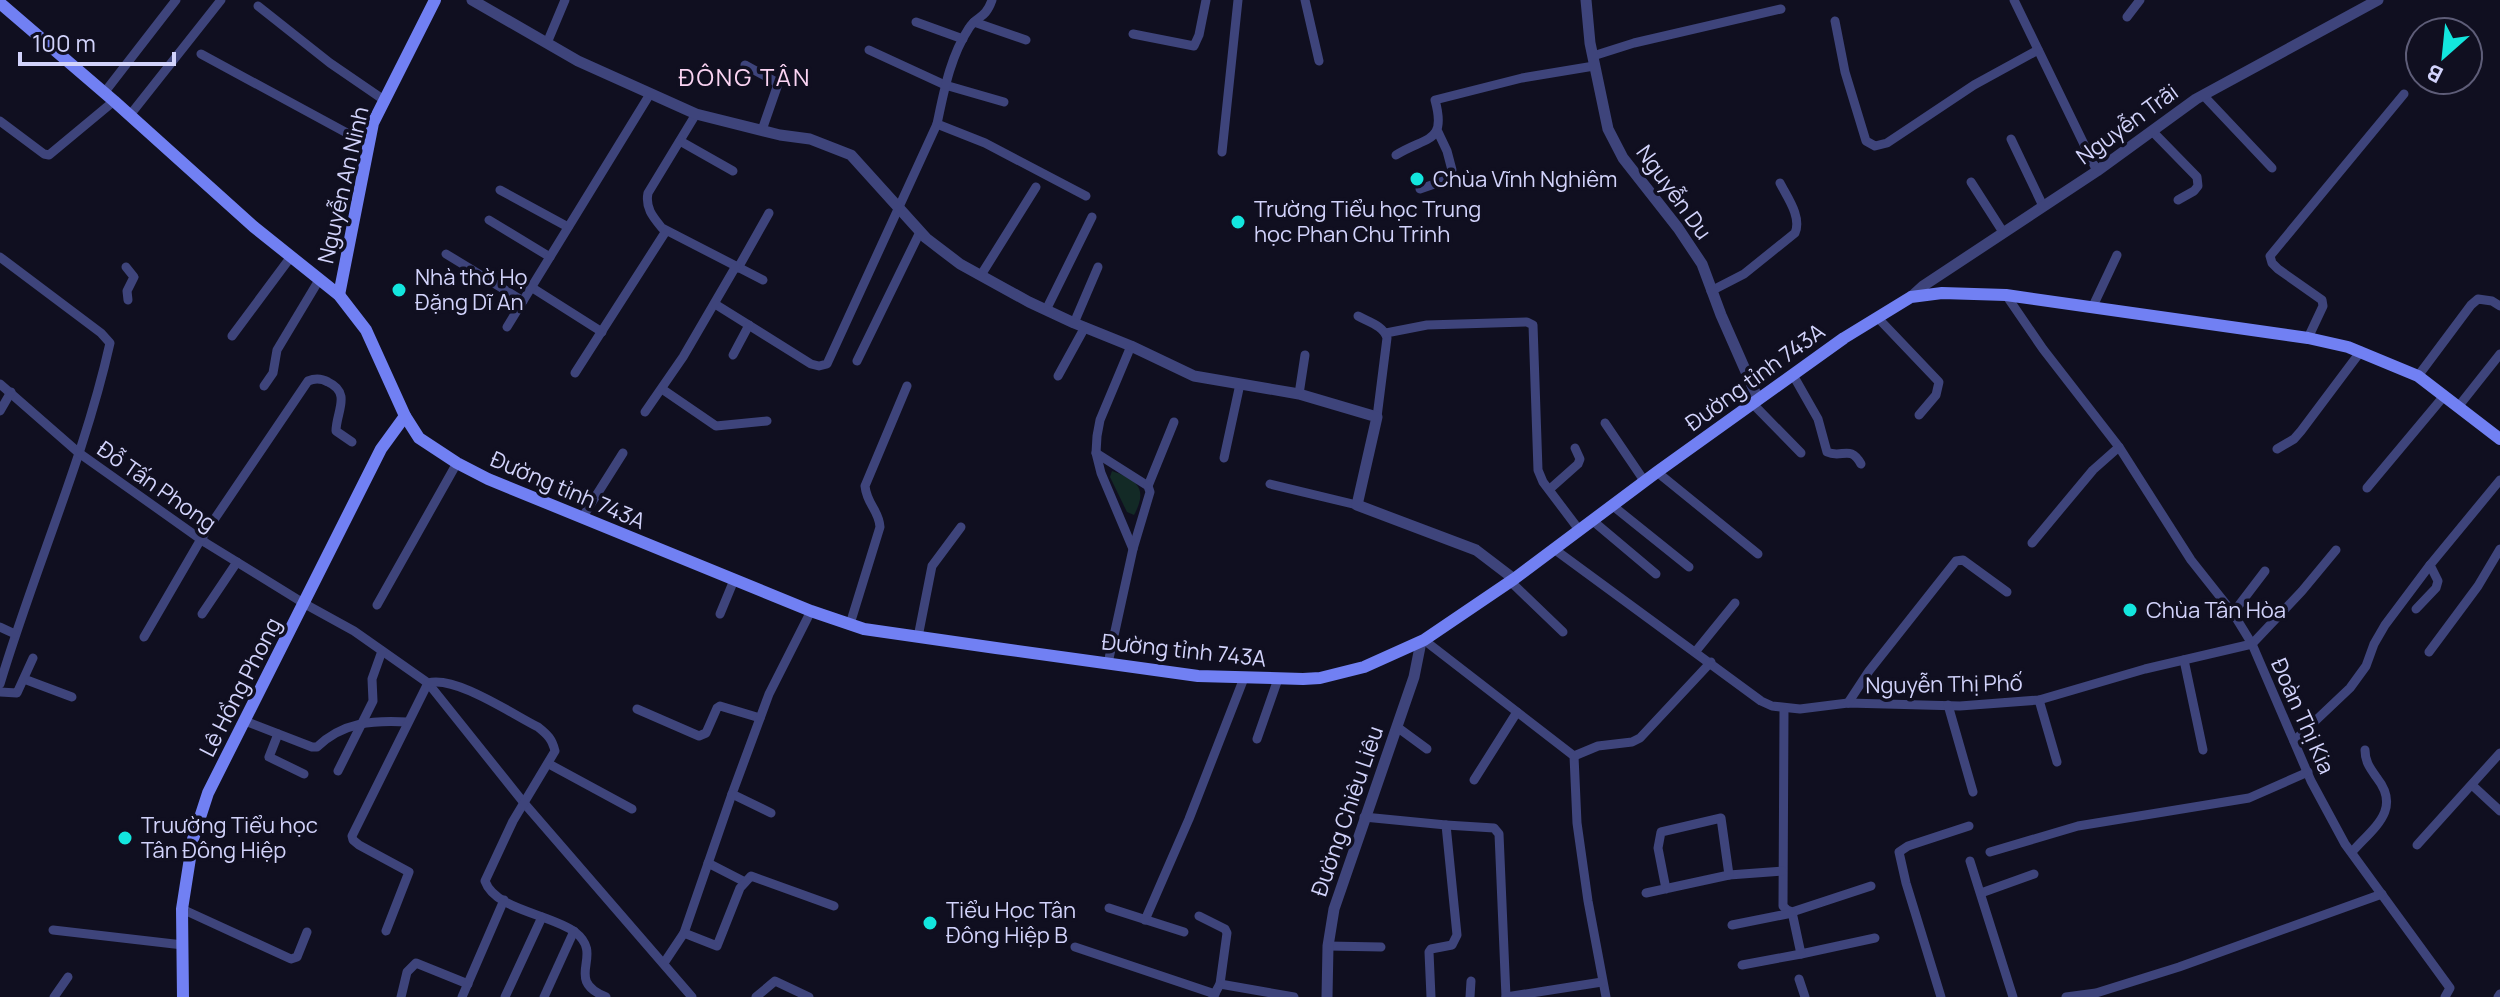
<svg xmlns="http://www.w3.org/2000/svg" width="2500" height="997" font-family="Manrope,sans-serif">
<style>
.green{fill:#132a26}
.lines{fill:none;stroke-linecap:round;stroke-linejoin:round}
.minor{stroke:#3e447b;stroke-width:9}
.tertiary{stroke:#3e447b;stroke-width:11}
.secondary{stroke:#7180f3;stroke-width:12}
.poi-dot{fill:#13e6de;stroke:#100f20;stroke-width:3}
.labels{text-anchor:middle;stroke-width:7;stroke-linejoin:round;paint-order:stroke}
.street-label{font-size:22px;fill:#d2d3fb;stroke:#100f20}
.poi-label{font-size:22px;fill:#d2d3fb;stroke:#100f20;text-anchor:start}
.neighbourhood-label{font-size:24px;letter-spacing:2px;fill:#fbd4f3;stroke:#100f20}
</style>
<rect width="100%" height="100%" fill="#100f20"/>
<!-- green -->
<path class="green" d="M1112,471c26,9 36,18 22,44l-7,-3 -17,-35z"/>
<g class="lines">
<!-- minor -->
<g class="minor">
<polyline points="1305,0 1319,61"/>
<polyline points="2014,0 2097,171"/>
<polyline points="258,6 330,63 384,100"/>
<polyline points="2127,17 2140,0"/>
<polyline points="1835,21 1845,72 1866,141 1875,146 1887,143 1974,85 2038,50"/>
<polyline points="916,22 963,39"/>
<polyline points="974,22 1026,40"/>
<polyline points="1133,34 1194,46 1199,35 1206,0"/>
<polyline points="547,43 565,0"/>
<polyline points="869,50 945,85 1004,102"/>
<polyline points="201,54 369,145"/>
<polyline points="1593,56 1634,43 1781,9"/>
<polyline points="745,65 776,82 777,87 762,130"/>
<polyline points="104,93 176,0"/>
<polyline points="2203,95 2272,168"/>
<path d="M696,114l-48,79c-3,15 5,24 14,35l101,52"/>
<polyline points="130,115 221,0"/>
<polyline points="0,121 44,154 49,155 114,101"/>
<polyline points="937,124 985,143 1086,196"/>
<polyline points="2153,132 2197,177 2198,186 2194,191 2178,200"/>
<polyline points="2011,139 2043,206"/>
<polyline points="680,141 733,171"/>
<polyline points="1222,152 1238,0"/>
<path d="M1396,155c30,-19 51,-11 39,-55l87,-22 72,-12"/>
<polyline points="1971,182 2003,232"/>
<polyline points="1420,189 1446,180 1452,170 1447,151 1438,132"/>
<polyline points="500,190 568,227"/>
<polyline points="489,220 550,257"/>
<polyline points="446,254 523,301"/>
<path d="M0,257l101,76 9,10c-26,116 -76,227 -110,341"/>
<polyline points="126,267 134,277 127,291 128,300"/>
<polyline points="738,268 769,213"/>
<polyline points="981,275 1036,187"/>
<polyline points="531,287 602,332"/>
<path d="M1711,291l33,-17 51,-41c7,-16 -8,-36 -15,-50"/>
<polyline points="2006,295 2043,349 2119,447 2191,560 2233,613 2252,644 2311,781 2345,844 2450,988 2445,997"/>
<path d="M715,304l96,60 8,2 8,-2 110,-240c7,-33 13,-67 32,-96 8,-13 16,-8 23,-28"/>
<polyline points="2093,306 2117,255"/>
<polyline points="1046,310 1092,217"/>
<path d="M1358,316c11,6 26,10 29,22l-10,79"/>
<polyline points="1877,317 1939,382 1936,395 1919,415"/>
<polyline points="1074,323 1098,267"/>
<polyline points="507,327 650,94"/>
<polyline points="1386,333 1427,325 1527,322 1533,325 1538,470 1543,482 1580,531"/>
<polyline points="232,336 290,258"/>
<polyline points="2308,338 2323,306 2322,300 2278,269 2272,263 2270,256 2404,94"/>
<polyline points="733,355 749,325"/>
<polyline points="857,361 920,232"/>
<polyline points="575,373 666,231"/>
<path d="M1793,375l25,44 9,33c15,7 23,-8 34,12"/>
<polyline points="1058,376 1085,327"/>
<polyline points="2418,376 2471,305 2478,299 2492,301 2500,306"/>
<polyline points="0,384 79,453 206,543 305,604 354,631 428,683 524,803 692,997"/>
<polyline points="264,386 273,373 277,350 319,280"/>
<polyline points="662,389 716,426 767,421"/>
<polyline points="1299,394 1305,355"/>
<polyline points="1752,403 1801,453"/>
<polyline points="2458,407 2500,354"/>
<polyline points="0,411 11,392"/>
<polyline points="645,412 683,357 736,266"/>
<polyline points="1605,423 1645,482"/>
<polyline points="2277,449 2294,439 2301,431 2361,351"/>
<polyline points="1096,453 1148,486 1150,492 1133,549"/>
<polyline points="1224,458 1240,384"/>
<polyline points="1657,472 1758,554"/>
<polyline points="1270,484 1357,505"/>
<polyline points="1148,486 1174,422"/>
<polyline points="1551,488 1578,464 1580,459 1575,448"/>
<polyline points="2367,488 2444,396"/>
<polyline points="1613,506 1689,567"/>
<polyline points="582,518 623,453"/>
<polyline points="1593,521 1656,574"/>
<polyline points="2032,543 2093,470 2119,447"/>
<polyline points="1554,549 1761,701 1772,706 1800,709 1848,703 1960,706 2039,700 2145,669 2252,644 2302,591 2336,550"/>
<polyline points="1510,581 1563,632"/>
<polyline points="377,605 457,463"/>
<polyline points="2416,609 2436,588 2438,581 2430,565 2500,480"/>
<polyline points="2233,613 2265,571"/>
<polyline points="202,614 237,562"/>
<polyline points="720,614 734,580"/>
<path d="M850,624l30,-97c-1,-17 -13,-22 -15,-41l42,-100"/>
<polyline points="0,627 15,634"/>
<path d="M144,637l57,-98 107,-158c7,-3 13,-3 20,1 24,11 8,30 8,49l16,11"/>
<polyline points="918,637 932,566 961,527"/>
<polyline points="1424,640 1574,756 1577,823 1588,901 1606,997"/>
<polyline points="1696,651 1735,603"/>
<polyline points="2429,652 2478,586 2500,549"/>
<polyline points="2184,660 2203,750"/>
<polyline points="1108,663 1133,549 1101,473 1096,453 1097,436 1100,420 1131,346"/>
<polyline points="24,679 72,697"/>
<polyline points="0,692 17,693 33,658"/>
<polyline points="2039,700 2057,762"/>
<polyline points="1848,703 1869,671 1956,561 1963,560 2007,592"/>
<polyline points="1948,705 1973,792"/>
<polyline points="637,709 699,736 706,733 717,708 720,706 760,718"/>
<polyline points="1784,709 1783,906 1787,910 1792,912 1871,886"/>
<path d="M245,721l67,26h5c26,-25 56,-27 91,-25"/>
<polyline points="1397,727 1427,749"/>
<polyline points="278,734 269,757 304,774"/>
<polyline points="1257,739 1278,679"/>
<polyline points="2294,741 2350,688 2366,666 2374,644 2385,625 2430,565"/>
<polyline points="1574,756 1598,746 1632,742 1640,738 1711,662"/>
<polyline points="549,764 632,809"/>
<polyline points="338,771 373,701 372,679 382,651"/>
<polyline points="1474,780 1517,712"/>
<polyline points="2472,785 2500,811"/>
<polyline points="771,813 732,794 769,694 811,611"/>
<polyline points="1364,817 1446,825 1457,935 1452,945 1431,949 1429,952 1431,997"/>
<polyline points="1446,825 1494,828 1499,834 1506,997"/>
<polyline points="2417,845 2500,753"/>
<polyline points="1990,852 2078,826 2249,798 2308,772"/>
<path d="M2352,852c21,-24 50,-42 25,-74 -7,-10 -12,-16 -12,-28"/>
<polyline points="1970,861 2013,997"/>
<polyline points="708,863 745,882"/>
<polyline points="1729,875 1782,871"/>
<path d="M1646,893c28,-6 56,-12 83,-18l-8,-57 -60,14 -3,16 8,41"/>
<polyline points="1981,893 2034,874"/>
<polyline points="1109,908 1184,932"/>
<polyline points="182,909 291,959 297,957 307,932"/>
<polyline points="1792,912 1801,954 1875,938"/>
<polyline points="1199,916 1225,929 1227,933 1220,984 1213,997"/>
<polyline points="1145,920 1189,819 1244,678"/>
<polyline points="1732,925 1792,913"/>
<polyline points="53,930 183,945"/>
<path d="M386,931l23,-59 -50,-27 -6,-5 -1,-4 76,-153c27,-8 84,31 110,44 10,8 14,12 17,24l-42,70 -28,60c10,29 66,33 90,51 31,24 -13,47 31,65"/>
<polyline points="684,933 732,794"/>
<polyline points="1328,946 1381,947"/>
<polyline points="1075,947 1215,994"/>
<polyline points="664,963 684,933 717,946 740,888 751,876 834,906"/>
<polyline points="1742,965 1801,954"/>
<polyline points="1799,979 1805,997"/>
<polyline points="1220,984 1294,997"/>
<polyline points="54,997 68,977"/>
<polyline points="401,997 407,972 416,963 468,984"/>
<polyline points="462,997 504,900"/>
<polyline points="505,997 542,917"/>
<polyline points="544,997 574,931"/>
<polyline points="756,997 775,981 809,997"/>
<polyline points="1470,997 1471,981"/>
<polyline points="1506,997 1602,982"/>
<polyline points="1941,997 1906,883 1899,852 1908,846 1969,826"/>
<polyline points="2066,997 2096,993 2179,967 2382,894"/>
<polyline points="2498,997 2500,994"/>
</g>
<!-- tertiary -->
<g class="tertiary">
<polyline points="472,0 578,61 696,114 780,135 810,139 851,155 926,238 960,264 1029,302 1074,323 1131,346 1194,376 1299,394 1377,417 1357,505 1476,550 1514,579"/>
<polyline points="1586,0 1590,43 1608,129 1623,158 1678,228 1702,264 1721,315 1758,399"/>
<polyline points="1911,297 1923,286 2097,171 2196,99 2378,0"/>
<polyline points="1327,997 1328,946 1334,909 1414,677 1421,642"/>
</g>
<!-- secondary -->
<g class="secondary">
<polyline points="0,3 114,101 254,227 339,295 366,330 405,416 419,438 457,463 488,479 811,611 864,629 996,648 1198,676 1303,679 1320,678 1364,667 1424,640 1514,579 1657,472 1844,338 1911,297 1942,293 2006,295 2245,329 2308,338 2348,347 2418,376 2500,439"/>
<polyline points="339,295 373,123 435,0"/>
<polyline points="183,997 182,909 193,839 208,793 381,449 405,416"/>
</g>
</g>
<!-- markers -->
<g class="poi-dot">
<circle cx="1417" cy="179" r="8"/>
<circle cx="1238" cy="222" r="8"/>
<circle cx="399" cy="290" r="8"/>
<circle cx="2130" cy="610" r="8"/>
<circle cx="125" cy="838" r="8"/>
<circle cx="930" cy="923" r="8"/>
</g>
<g class="labels">
<!-- street labels -->
<g class="street-label">
<text transform="translate(2127 124) rotate(-36)" y="8">Nguyễn Trãi</text>
<text transform="translate(343 185) rotate(-77)" y="8">Nguyễn An Ninh</text>
<text transform="translate(1674 192) rotate(54)" y="8">Nguyễn Du</text>
<text transform="translate(1755 377) rotate(-36)" y="8">Đường tỉnh 743A</text>
<text transform="translate(157 486) rotate(35)" y="8">Đỗ Tấn Phong</text>
<text transform="translate(568 490) rotate(23)" y="8">Đường tỉnh 743A</text>
<text transform="translate(1184 650) rotate(6)" y="8">Đường tỉnh 743A</text>
<text transform="translate(1944 684) rotate(-1)" y="8">Nguyễn Thị Phố</text>
<text transform="translate(240 687) rotate(-63)" y="8">Lê Hồng Phong</text>
<text transform="translate(2303 716) rotate(66)" y="8">Đoàn Thị Kia</text>
<text transform="translate(1347 811) rotate(-71)" y="8">Đường Chiêu Liêu</text>
</g>
<!-- poi labels -->
<g class="poi-label">
<text x="1433" y="187">Chùa Vĩnh Nghiêm</text>
<text x="1254" y="217">Trường Tiểu học Trung<tspan x="1254" dy="25">học Phan Chu Trinh</tspan></text>
<text x="415" y="285">Nhà thờ Họ<tspan x="415" dy="25">Đặng Dĩ An</tspan></text>
<text x="2146" y="618">Chùa Tân Hòa</text>
<text x="141" y="833">Truường Tiểu học<tspan x="141" dy="25">Tân Đông Hiệp</tspan></text>
<text x="946" y="918">Tiểu Học Tân<tspan x="946" dy="25">Đông Hiệp B</tspan></text>
</g>
<!-- neighbourhood labels -->
<g class="neighbourhood-label">
<text x="745" y="86">ĐÔNG TÂN</text>
</g>
</g>
<!-- north arrow -->
<g transform="translate(2444 56) rotate(207)"><circle r="38" fill="#100f20" stroke="#5e5d78" stroke-width="2"/>
<path d="M0-6L14 30L0 20L-14 30Z" fill="#13e6de"/>
<text y="-12" font-size="22" font-weight="bold" text-anchor="middle" fill="#d2d3fb">B</text>
</g>
<!-- scale -->
<path d="M20 52v12h154v-12" fill="none" stroke="#d2d3fb" stroke-width="4"/>
<text x="32" y="52" font-size="24" fill="#d2d3fb" stroke="#100f20" stroke-width="6" paint-order="stroke">100 m</text>
</svg>
